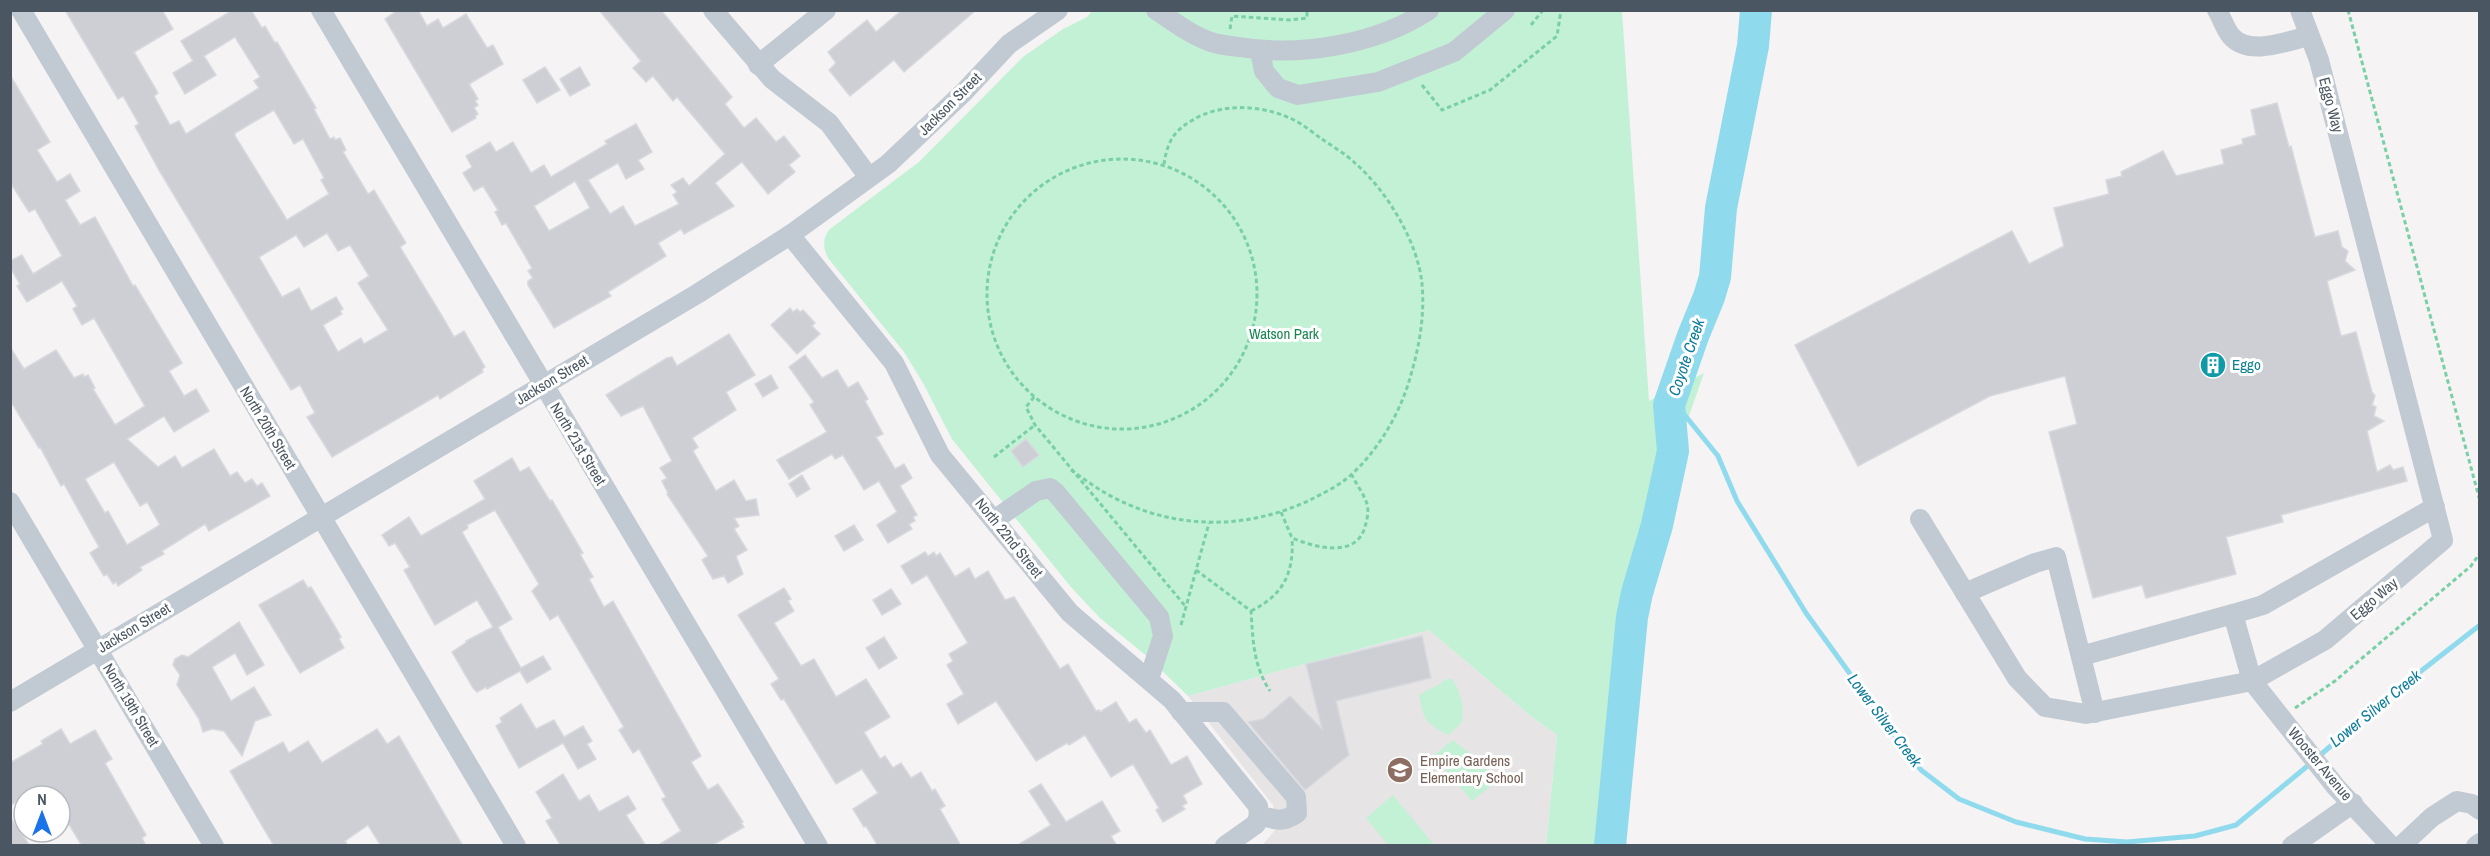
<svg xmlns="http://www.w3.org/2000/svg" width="2490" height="856" font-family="'Archivo Narrow',sans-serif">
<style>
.education{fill:#e6e4e5}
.green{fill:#c3f1d5}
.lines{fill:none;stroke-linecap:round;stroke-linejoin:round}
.stream{stroke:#90daee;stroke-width:5}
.river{stroke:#90daee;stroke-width:32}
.building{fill:#cdcfd5;stroke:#d7d9de;stroke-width:1.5;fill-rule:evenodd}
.path{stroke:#7ad0a6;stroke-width:3;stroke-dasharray:4.5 3;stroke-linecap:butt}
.minor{stroke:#c1cad2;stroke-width:20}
.labels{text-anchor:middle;stroke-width:6;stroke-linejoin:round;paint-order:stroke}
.street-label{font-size:15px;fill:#4a5661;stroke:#fff}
.park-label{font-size:15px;fill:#17864f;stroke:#fff}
.culture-label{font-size:15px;fill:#0d838f;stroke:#fff;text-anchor:start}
.education-label{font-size:15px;fill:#785e54;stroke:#fff;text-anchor:start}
.water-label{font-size:16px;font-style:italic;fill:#0c7c9b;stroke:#fff}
</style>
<rect width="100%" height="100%" fill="#f5f3f3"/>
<!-- education -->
<polygon class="education" points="1429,630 1533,718 1557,735 1546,845 1262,845 1277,828 1273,805 1188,696"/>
<!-- green -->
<g class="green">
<path d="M1092,11h530l27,390 55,-28 -31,88 -47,236 -10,148h-70l11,-110 -24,-17 -104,-88 -241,66 -39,-38 -49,-40 -30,-32 -118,-147 -29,-56 -19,-31 -76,-94c-5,-10 -6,-20 2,-29l89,-67 104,-105 40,-28 24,-12z"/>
<path d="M1446,679h6c9,13 11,26 11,42l-14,14c-23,-11 -25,-14 -30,-39 8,-8 18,-8 27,-17z"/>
<polygon points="1453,740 1476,758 1497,781 1472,801 1434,755"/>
<polygon points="1393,795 1434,845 1388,845 1366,818"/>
</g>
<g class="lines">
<!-- stream -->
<g class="stream">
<polyline points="1669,405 1679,408 1718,456 1737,501 1806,613 1895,736 1921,770 1959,799 2016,822 2085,839 2127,842 2195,836 2236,825 2311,763"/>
<polyline points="2318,757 2384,700 2480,625"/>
</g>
<!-- river -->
<polyline class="river" points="1610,846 1632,617 1637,593 1657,525 1673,451 1669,405 1693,336 1709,297 1715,277 1721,208 1753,46 1756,10"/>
</g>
<!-- building -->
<g class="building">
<path d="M65,10h97l11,19 -39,23 24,41 -4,3 16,29 9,-4 7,13 73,-46 -5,-7 6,-4 -25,-40 -31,19 12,19 -31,19 -12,-21 20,-12 -12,-20 52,-31h18l11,18 3,-2 10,17 2,-1 39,66 -2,1 16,30 4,-2 1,3 5,-2 6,12 -3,2 25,42 6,-4 32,53 -6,4 45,74 9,16 10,-6 21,36 -3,2 1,3 -43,27 -2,-4 -106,62 -25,-40 8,-4 -15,-28 -9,5 -131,-218 -23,-42 -2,-4 4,-2 -16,-28 -5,3zM274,110l20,34 9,-5 21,39 -3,2 8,14 -42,26 -52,-84v-3zM327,233l11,18 12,-6 19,31 -11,7 30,47 -24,14 -3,-6 -23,14 -15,-27 19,-11 -2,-3 3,-2 -7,-12 -25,14 -12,-23 -17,9 -23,-40 37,-22 8,12z"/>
<polygon points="398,10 418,10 427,26 438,19 443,28 466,14 487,48 493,45 503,64 469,84 478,99 475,101 478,105 474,108 478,114 475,116 476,118 452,132 385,19"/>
<path d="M599,10h62l71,87 -7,7 19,24 12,-10 20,24 8,-6 16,20 -11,9 6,7 -27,22 -26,-32 -27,21 19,23 -50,28 -3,-5 -23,14 8,13 -58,36 3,4 -57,32 -26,-43v-4l5,-3 -5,-7 4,-3 -26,-45 -4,2 -7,-13 3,-2 -15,-24 -9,5 -11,-18 9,-6 -6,-11 24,-14 6,10 17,-10 18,31 13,-8 7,12 56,-33 -2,-3 31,-17 16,28 -14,8 6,9 -18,10 -8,-16 -30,17 22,34 13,-8 12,20 44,-22 -6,-9 4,-3 -6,-7 12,-7 6,8 36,-32 -48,-57 -4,4 -20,-25 -7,6 -13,-14 8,-7zM575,181l15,27 -41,23 -15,-25z"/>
<polygon points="902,10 976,10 904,72 894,60 850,96 829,70 836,63 828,52 867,20 876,32"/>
<polygon points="545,67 560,90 537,103 523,80"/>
<polygon points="580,67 590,85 570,96 560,79"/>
<path d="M10,75l40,67 -13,8 20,32 13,-8 10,17 -15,9 15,25 15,-8 38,69 2,-1 47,78 -13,8 15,25 12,-7 13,22 -35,21 -10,-16 -37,23 31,28 17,-11 7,12 32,-19 16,27 7,-4 8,11 7,-4 5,7 5,-3 8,13 -61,35 -4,-7 -43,27 2,3 -24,13 2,3 -24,16 -2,-4 -3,2 -6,-10 -3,2 -14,-23 9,-6 -35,-63 -3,2 -21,-39 -1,1 -29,-48v-53l14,22 32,-19 18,28 9,-4 1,3 4,-2 7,13 -2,1 22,36 30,-19 -51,-88 -12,7 -9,-16 4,-3 -15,-25 -35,21 -10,-16 3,-2 -10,-17v-6l12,-6 11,19 29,-18 -27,-47 -6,3 -19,-30zM114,462l26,44 7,-4 13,23 -33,20 -19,-34 -3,2 -20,-34z"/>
<polygon points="2277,103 2289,147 2291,146 2315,237 2338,231 2342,247 2348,251 2345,261 2355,270 2327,281 2341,336 2356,332 2372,392 2375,396 2372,405 2376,407 2374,416 2384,421 2367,431 2377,472 2390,465 2393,470 2403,467 2407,481 2281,515 2283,522 2226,537 2236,574 2146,598 2142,585 2093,598 2049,432 2077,424 2065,376 1990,396 1858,466 1795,345 2012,231 2029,264 2064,246 2054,208 2109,194 2106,180 2122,176 2121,172 2163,151 2176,176 2224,164 2221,150 2243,144 2242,139 2256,135 2251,110"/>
<polygon points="790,308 793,312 797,309 800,312 803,310 815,323 812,326 820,334 797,354 771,325"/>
<polygon points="729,334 755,375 726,392 736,410 692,438 698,447 693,451 716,491 734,480 746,501 756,499 759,515 734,518 739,526 734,529 747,550 736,556 743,574 728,583 724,576 713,579 702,560 708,556 667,494 668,493 662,481 667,478 660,468 672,461 643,406 621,416 606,395 667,358 672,357 677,366"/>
<polygon points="805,355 822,378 837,370 848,388 858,382 868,399 865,401 883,434 876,437 895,469 904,464 912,478 900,486 917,515 913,517 915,521 909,524 912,529 888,543 877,525 897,512 879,481 864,490 843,455 835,459 832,454 789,479 777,460 827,432 810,405 814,402 789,367"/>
<polygon points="771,375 778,388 763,397 755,384"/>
<polygon points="1026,439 1039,455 1023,467 1011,451"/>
<polygon points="512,458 520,472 529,467 550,501 552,500 583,553 580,554 593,577 589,579 604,607 613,601 701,756 691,762 708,790 718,784 743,822 741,823 744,827 711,846 657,846 681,831 662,799 666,797 639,749 633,753 619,730 624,727 558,615 550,620 532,591 539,584 495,510 467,525 468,528 462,532 512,619 498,627 521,668 543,656 551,669 527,683 520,671 487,689 486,687 477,692 473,688 452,652 467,642 466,641 493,627 477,600 435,625 404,570 410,567 395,543 389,546 382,535 409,517 421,536 485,499 474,481"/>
<polygon points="802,475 810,489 797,497 789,484"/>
<polygon points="854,525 863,540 844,551 835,536"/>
<polygon points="925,552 928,556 934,552 936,556 940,553 955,577 969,568 975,579 988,571 1005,600 1014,597 1060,669 1068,664 1096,711 1099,710 1100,712 1116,702 1129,723 1136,719 1146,733 1150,730 1171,765 1187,756 1202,784 1183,795 1187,803 1182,806 1185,809 1163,822 1156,810 1159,808 1133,764 1111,777 1085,735 1069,745 1067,743 1036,761 996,701 958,724 947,704 964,694 947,665 953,661 949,654 968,643 927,575 912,584 901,566"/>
<polygon points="303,580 308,588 311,587 331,620 341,637 339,639 344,648 300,673 259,605"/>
<polygon points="784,588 791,599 788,601 794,611 774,623 801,666 814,659 836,697 866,679 890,717 864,732 880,759 885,756 893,768 901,763 911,778 921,772 932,791 935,789 945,806 940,809 961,846 878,846 866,826 864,827 853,809 878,793 862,769 836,784 784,699 781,700 771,684 779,679 738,615"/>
<polygon points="891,589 901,604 882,615 873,600"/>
<polygon points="239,622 264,665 247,675 235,653 212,667 231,701 254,687 271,715 255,721 242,756 224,731 212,729 203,732 199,719 177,685 180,675 173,665 175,659 182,655 188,657"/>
<polygon points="1422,636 1431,678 1336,701 1349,755 1305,790 1248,722 1263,719 1290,696 1322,729 1306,664"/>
<polygon points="884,637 897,658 879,669 866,648"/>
<polygon points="521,704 536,729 554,720 564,737 583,726 592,741 587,744 596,759 578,769 563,743 519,768 496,726 502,722 500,718"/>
<polygon points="61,729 70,744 95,730 112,759 105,763 146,835 142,838 146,846 82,846 60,809 60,796 24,796 10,806 10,763 43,744 41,741"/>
<polygon points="377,729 387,744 399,736 463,846 381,846 368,825 345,841 348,846 274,846 230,771 283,742 289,753 308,741 322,763"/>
<polygon points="563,774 579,801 589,795 599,812 628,796 636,809 626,815 646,846 561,846 546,821 552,818 536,792"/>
<polygon points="1041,784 1066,822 1102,801 1120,831 1111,836 1117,846 1016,846 1051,825 1029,791"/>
<polygon points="10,817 30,846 10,846"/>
</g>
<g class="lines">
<!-- path -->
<g class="path">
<polyline points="2348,10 2480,501"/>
<polyline points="1531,25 1543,10"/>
<polyline points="1230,29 1232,16 1289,20 1307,18 1307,10"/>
<polyline points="1422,85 1442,110 1490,90 1557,36 1561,10"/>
<circle cx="1122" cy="294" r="135"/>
<polyline points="1034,397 1026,407 1035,425 1186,607"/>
<polyline points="994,457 1035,425"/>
<path d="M1071,470c17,12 35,25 54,33 59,27 126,25 185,-3 14,-7 30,-15 42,-26 27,-25 48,-61 58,-96 9,-30 15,-62 12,-94 -4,-42 -35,-93 -67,-121 -9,-9 -22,-16 -33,-24 -9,-6 -19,-15 -30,-20 -28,-13 -63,-16 -92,-3 -23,12 -32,21 -36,48"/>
<path d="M1281,512l11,26c22,9 64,21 73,-11 2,-7 4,-16 2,-23 -3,-10 -11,-20 -15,-29"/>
<path d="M1196,570l55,41c2,29 2,54 19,80"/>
<path d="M1251,611c32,-16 43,-37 41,-73"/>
<polyline points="1181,625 1209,523"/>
<polyline points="2295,708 2335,681 2471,566 2480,553"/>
</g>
<!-- minor -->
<g class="minor">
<polyline points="21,10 516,846"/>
<polyline points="321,10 818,846"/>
<polyline points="713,10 772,79 829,123 868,176"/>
<path d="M1156,10c18,12 35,25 55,32 9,3 19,4 28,5 61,10 137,-2 190,-37"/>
<path d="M2217,10c5,8 8,19 14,26 18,21 56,5 78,0"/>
<polyline points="1260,51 1264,71 1278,88 1298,95 1378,82 1454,52 1505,10"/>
<polyline points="758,65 826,10"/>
<polyline points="790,235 894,363 940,455 1070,613 1172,700 1258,806 1259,815"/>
<polyline points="10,502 214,846"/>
<polyline points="1920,519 2017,678 2045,707 2086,714 2252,681 2325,640 2443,540 2319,60 2300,10"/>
<polyline points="994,520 1036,491 1050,488 1056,493 1159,617 1163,636 1149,679"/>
<polyline points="1965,593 2035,563 2056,557 2095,713"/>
<polyline points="2081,656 2233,614"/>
<polyline points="10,702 697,294 790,235 888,164 964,92 1009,44 1058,10"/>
<path d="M1181,712h42l73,85 1,16c-14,10 -22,7 -38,2"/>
<polyline points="1225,846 1256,824 1259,815"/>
<polyline points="2292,846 2353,803"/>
<polyline points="2391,846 2336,787 2252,681 2233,614 2263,605 2435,507"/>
<polyline points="2401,846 2432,817 2457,801 2472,804 2480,810"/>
<polyline points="2476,846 2480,843"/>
</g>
</g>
<!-- icons -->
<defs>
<symbol id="building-disc" viewBox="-11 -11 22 22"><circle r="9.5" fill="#0f9aa8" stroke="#fff"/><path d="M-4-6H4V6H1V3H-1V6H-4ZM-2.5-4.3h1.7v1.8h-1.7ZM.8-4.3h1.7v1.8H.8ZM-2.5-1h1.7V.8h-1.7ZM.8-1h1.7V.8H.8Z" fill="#fff"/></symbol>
<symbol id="school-disc" viewBox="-11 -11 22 22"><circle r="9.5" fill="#8d6e63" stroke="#fff"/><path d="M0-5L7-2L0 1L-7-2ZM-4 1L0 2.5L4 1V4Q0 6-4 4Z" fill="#fff"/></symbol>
</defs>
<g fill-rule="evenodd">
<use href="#building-disc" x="2198" y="350" width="30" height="30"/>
<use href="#school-disc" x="1385" y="755" width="30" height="30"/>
</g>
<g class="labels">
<!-- street labels -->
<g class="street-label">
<text transform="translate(950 104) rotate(-45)" y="5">Jackson Street</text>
<text transform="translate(2331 105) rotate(75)" y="5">Eggo Way</text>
<text transform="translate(552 380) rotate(-31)" y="5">Jackson Street</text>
<text transform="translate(268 428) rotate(59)" y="5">North 20th Street</text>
<text transform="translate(578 444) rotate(59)" y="5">North 21st Street</text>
<text transform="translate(1009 538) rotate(51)" y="5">North 22nd Street</text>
<text transform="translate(2374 599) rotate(-40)" y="5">Eggo Way</text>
<text transform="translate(134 628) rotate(-31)" y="5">Jackson Street</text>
<text transform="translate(131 705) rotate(59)" y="5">North 19th Street</text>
<text transform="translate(2320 764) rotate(50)" y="5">Wooster Avenue</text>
</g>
<!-- park labels -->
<g class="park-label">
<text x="1284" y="339">Watson Park</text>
</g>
<!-- culture labels -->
<g class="culture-label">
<text x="2232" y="370">Eggo</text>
</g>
<!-- education labels -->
<g class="education-label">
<text x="1420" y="766">Empire Gardens<tspan x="1420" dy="17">Elementary School</tspan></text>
</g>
<!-- water labels -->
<g class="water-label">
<text transform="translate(1686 357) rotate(-71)" y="6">Coyote Creek</text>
<text transform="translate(2375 708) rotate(-39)" y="6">Lower Silver Creek</text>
<text transform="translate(1885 720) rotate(53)" y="6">Lower Silver Creek</text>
</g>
</g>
<!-- border -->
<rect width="2490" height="856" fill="none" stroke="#4a5661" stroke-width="24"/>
<!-- north arrow -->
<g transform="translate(42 814)"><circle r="28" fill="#ffffff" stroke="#b7bbc0" stroke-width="1.5"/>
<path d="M0-4.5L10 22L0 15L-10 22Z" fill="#1a73e8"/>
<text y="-9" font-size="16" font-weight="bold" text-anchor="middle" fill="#4a5661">N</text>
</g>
</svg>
